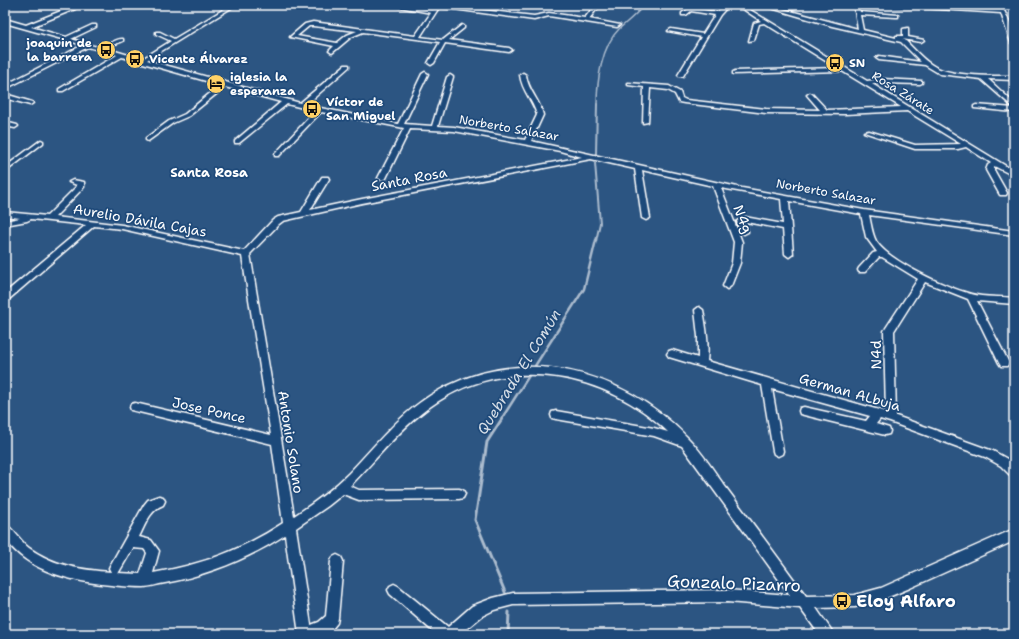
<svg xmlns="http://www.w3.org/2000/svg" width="1019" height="639" font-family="'Shantell Sans',sans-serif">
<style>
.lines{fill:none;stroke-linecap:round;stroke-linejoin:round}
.stream-far3{stroke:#acbcce;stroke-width:1.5}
.stream-far2{stroke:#acbcce;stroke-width:2}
.stream-far1{stroke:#acbcce;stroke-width:2.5}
.stream{stroke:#acbcce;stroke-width:3}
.street-casing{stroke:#fff;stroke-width:3}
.street{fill:#1f4a7a;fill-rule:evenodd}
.labels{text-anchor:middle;stroke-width:3.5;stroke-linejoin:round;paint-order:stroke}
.far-poi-label{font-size:12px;font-weight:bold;fill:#fff;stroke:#1f4a7a;text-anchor:start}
.far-street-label{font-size:12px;fill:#fff;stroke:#1f4a7a}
.far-quarter-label{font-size:13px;font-weight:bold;fill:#fff;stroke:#1f4a7a}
.street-label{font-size:14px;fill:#fff;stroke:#1f4a7a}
.water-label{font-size:15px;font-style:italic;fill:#d5dde6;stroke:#1f4a7a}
.near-street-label{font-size:17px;fill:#fff;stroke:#1f4a7a}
.near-poi-label{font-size:17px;font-weight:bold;fill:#fff;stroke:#1f4a7a;text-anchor:start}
</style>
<rect width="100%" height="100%" fill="#2c5582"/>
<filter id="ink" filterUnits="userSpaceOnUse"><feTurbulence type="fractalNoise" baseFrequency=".025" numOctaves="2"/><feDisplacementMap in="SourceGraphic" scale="8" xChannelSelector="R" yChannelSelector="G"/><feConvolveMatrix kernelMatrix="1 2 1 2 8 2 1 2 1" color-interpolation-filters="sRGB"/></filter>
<g filter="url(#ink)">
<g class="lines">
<!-- stream-far3 -->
<path class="stream-far3" d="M597,105c0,-24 4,-58 22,-76 9,-8 18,-15 25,-24"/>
<!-- stream-far2 -->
<g class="stream-far2">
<polyline points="596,154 597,104"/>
<polyline points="595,163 600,223 596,241"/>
</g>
<!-- stream-far1 -->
<g class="stream-far1">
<polyline points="533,369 584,289 596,240"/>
<polyline points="504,415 530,374"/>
</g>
<!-- stream -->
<g class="stream">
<polyline points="505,414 487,442 475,520 505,592"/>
<polyline points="508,634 509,612"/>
</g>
<defs>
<g id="street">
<path d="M231,5h5l-89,55 153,43 45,-38h4v2l-43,38 92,19 24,-50 3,-2 3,2 -24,50 28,2 15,-49 3,-2 3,2 -15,49 16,1 71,13 12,-25c-4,-15 -15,-24 -17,-40l3,-2 3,2c2,16 14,25 17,40l-12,26 211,47 122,22 150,21v4l-145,-20c2,9 3,18 7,26 13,21 72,47 95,53 14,4 29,2 43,4v6l-37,-3 32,62 -2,3h-6l-2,-3 -31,-64 -43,-17 -31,49 2,85 97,35 16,9 5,5v12l-4,-2 -9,-9 -16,-9 -95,-35 -10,-3 -4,5 13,4 1,3 -1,3 -4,1 -85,-21 -1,-3 1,-3 4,-1 62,14 4,-5 -98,-27 11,62 -1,3 -4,2 -4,-2 -1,-3 -11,-66 -93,-28 -2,-3 2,-3 3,-1 26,8v-22l-3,-26 4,-3 4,3c3,17 6,34 4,51l179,51 -2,-81 34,-52 -36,-22h-3l-14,15h-6l-1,-2 1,-2 14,-15 4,-1 -11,-15 -5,-23 -72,-13 4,53 -4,3 -4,-3 -2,-25 -37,-7 2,10 -4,2 -4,-2 -3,-11 8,-4 38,7 -2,-25 -60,-11 21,54 -2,21 -9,23 -4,3 -4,-3 9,-23 2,-21 -21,-56 -71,-16 8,48 -4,2 -4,-2 -7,-49 -44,-10 -229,44 -79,18 -4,3 -29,30 44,262c20,-13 38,-26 55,-43 26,-27 50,-58 82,-78 86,-53 190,-27 257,43 15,15 26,34 39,51 26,35 53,71 79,107l49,-1 26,-7 133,-59v12l-104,47 -29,12 -26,7 -39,1 18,26h-15l-19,-26 -73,-6 -214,3 -19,5 -12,6 -22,18h-24l-46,-40 -2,-4 2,-4 4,-2 4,2 50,41 24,-21 21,-8 20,-5 214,-3 63,5 -108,-149 -28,-10 -98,-17 -4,-1 -1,-3 1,-3 4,-1 98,17 14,4c-61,-59 -158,-78 -231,-30 -34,22 -59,56 -87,84l9,4 100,-1 4,1 2,4 -2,4 -4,1 -100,1 -16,-6 -15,12 -32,22 15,97 8,-3 7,-6 5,-55 2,-4 4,-2 4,2 2,4 -5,57 -1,5 -5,6 -9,5h-24l-14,-99c-37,24 -77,40 -120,48 -7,1 -15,4 -21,4 -11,0 -23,-1 -33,-2 -39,-4 -81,-12 -106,-46v-15c8,4 16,18 24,24 25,18 53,22 82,24l-2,-4 2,-4 33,-59 4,-5 11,-4 4,1 2,4 -2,4c-13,5 -18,20 -24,32l12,3 8,11 -6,22c51,-9 87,-22 130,-50l-11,-79 -137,-33 -4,-1 -1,-3 1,-3 4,-1 136,32 -29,-179 -120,-27 -28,-3 -86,74 -3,1v-8l81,-68 -55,-6 -4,2 -22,4v-4l15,-3 -15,-2v-4l42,4 30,-30v-1l-8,-3 4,-2 11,2v5l-29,30 67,8 122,26 29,-31 5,-3 23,-5 21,-35h6l1,2 -19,31 52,-11 220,-42 -22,-6 -106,-20 -44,-2 -24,49 -4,2 -4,-2 26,-50 -83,-16 -42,44h-4v-2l40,-43 -28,-7 -48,39h-4v-2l46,-39 -56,-15 -36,29 -16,7 -25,18 -2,-1v-2l23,-17 16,-7 35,-29 -98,-28 -59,34h-4v-2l58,-34 -29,-8 -83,42v-4l78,-40 -78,-22v-4l21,6 45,-18h4v2l-44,18 35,10 26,-12h4v2l-25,12c9,2 19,7 28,8 9,0 16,-9 24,-8v2l-18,7 37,11 29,-18 -15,-7v-2h4l14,7zM133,548l11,1 3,4 -7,21 -23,-1 2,-1z"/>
<path d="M389,5h11l33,5 1,-2h4v1l-18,28 23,3 19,-15 2,1v2l-15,12 60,8 3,2 -3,2 -64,-9 -11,20 -3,2 -3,-2 12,-21 -77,-10 -12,5 -19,16 -3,-2 5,-5 -44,-9 15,-13 8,-2 102,14 16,-23zM309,26h4l44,5 -10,4 -10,8 -40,-7z"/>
<polygon points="437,5 534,16 549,13 585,18 595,5 599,5 599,6 589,19 620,25 617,27 549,16 534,20 439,7 437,7"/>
<polygon points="724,5 729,5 720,15 683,76 679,76 678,75 701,37 668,31 671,29 703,34 715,15 691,11 686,15 682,15 682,13 690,8 717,12"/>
<polygon points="737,5 742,5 867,81 881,79 922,81 922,83 920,84 881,83 872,84 1014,171 1014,176 994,166 994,170 1007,193 1006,195 1000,195 986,170 988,165 991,163 966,147 958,149 915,149 864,132 869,131 915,145 961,144 907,111 845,114 766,113 684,103 679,102 675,94 668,90 650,88 648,122 643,123 644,87 628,85 628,83 669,86 680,92 682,98 686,100 766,109 820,110 807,95 810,93 812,94 827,110 901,107 842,71 733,74 733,72 735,71 837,68 764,23 759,24 754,40 749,41 754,23 761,21"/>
<path d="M761,5h7l90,24 -4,-24h4l2,7 38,3v2h-2l-36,-2 3,15 33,8v-2h7v-7l5,-1v9l16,3 -3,2 -19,-3 3,1c8,8 17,19 27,25 17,12 61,11 82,11v4l-26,-1 26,24v5l-33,-29 -41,-5 -15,-9 -46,-5 -3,-2 3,-2 42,6 -20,-20 -69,-16z"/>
<path d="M890,5h25l84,5 -2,-5h4c7,13 13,25 13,40l-3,-2 -10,-30 -109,-7z"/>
<polygon points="5,94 32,102 33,103 30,105 5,98"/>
<polygon points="976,105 1014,108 1014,112 974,108 974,106"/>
<polygon points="5,122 17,125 18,126 15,128 5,126"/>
<polygon points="41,140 43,141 43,143 5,172 5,167"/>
</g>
</defs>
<!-- street casing -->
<use href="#street" class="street-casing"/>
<!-- street -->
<use href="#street" class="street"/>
</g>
</g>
<!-- icons -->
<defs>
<symbol id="bus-disc" viewBox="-11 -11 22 22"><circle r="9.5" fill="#ffd166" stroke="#1f4a7a"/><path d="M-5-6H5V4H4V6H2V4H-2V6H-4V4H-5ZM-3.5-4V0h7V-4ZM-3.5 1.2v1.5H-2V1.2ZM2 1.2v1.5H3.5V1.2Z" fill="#111"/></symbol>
<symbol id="hotel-disc" viewBox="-11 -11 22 22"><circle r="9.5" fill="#ffd166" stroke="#1f4a7a"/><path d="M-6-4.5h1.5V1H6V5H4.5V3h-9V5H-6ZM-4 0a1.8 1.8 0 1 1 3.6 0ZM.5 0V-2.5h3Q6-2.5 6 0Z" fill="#111"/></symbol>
</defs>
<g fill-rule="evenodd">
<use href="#bus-disc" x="95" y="39" width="22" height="22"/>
<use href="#bus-disc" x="124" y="48" width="22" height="22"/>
<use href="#bus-disc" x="824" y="52" width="22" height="22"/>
<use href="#hotel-disc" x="205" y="73" width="22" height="22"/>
<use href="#bus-disc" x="301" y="98" width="22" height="22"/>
<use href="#bus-disc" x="831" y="590" width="22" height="22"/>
</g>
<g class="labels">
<!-- far-poi labels -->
<g class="far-poi-label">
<text x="92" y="47" text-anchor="end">joaquin de<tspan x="92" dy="14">la barrera</tspan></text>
<text x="149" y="63">Vicente Álvarez</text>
<text x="849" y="67">SN</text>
<text x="230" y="81">iglesia la<tspan x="230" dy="14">esperanza</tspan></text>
<text x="326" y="106">Víctor de<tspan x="326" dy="14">San Miguel</tspan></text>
</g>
<!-- far-street labels -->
<g class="far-street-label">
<text transform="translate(903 93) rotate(32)" y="4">Rosa Zárate</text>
<text transform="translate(509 128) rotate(10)" y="4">Norberto Salazar</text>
<text transform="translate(826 192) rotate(10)" y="4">Norberto Salazar</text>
</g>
<!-- far-quarter labels -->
<g class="far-quarter-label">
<text x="209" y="177">Santa Rosa</text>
</g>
<!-- street labels -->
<g class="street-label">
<text transform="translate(409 179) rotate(-11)" y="5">Santa Rosa</text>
<text transform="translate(743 219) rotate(69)" y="5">N4g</text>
<text transform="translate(140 220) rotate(10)" y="5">Aurelio Dávila Cajas</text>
<text transform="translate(876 355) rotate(-91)" y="5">N4d</text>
<text transform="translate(850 392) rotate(16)" y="5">German ALbuja</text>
<text transform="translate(209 410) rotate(13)" y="5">Jose Ponce</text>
<text transform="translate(291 442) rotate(81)" y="5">Antonio Solano</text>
</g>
<!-- water labels -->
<g class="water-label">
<text transform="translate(519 372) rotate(-58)" y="5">Quebrada El Común</text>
</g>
<!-- near-street labels -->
<g class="near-street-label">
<text transform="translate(734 583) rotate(2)" y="6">Gonzalo Pizarro</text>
</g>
<!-- near-poi labels -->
<g class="near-poi-label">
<text x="856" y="607">Eloy Alfaro</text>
</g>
</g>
<!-- margin -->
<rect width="1019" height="639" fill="none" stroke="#1f4a7a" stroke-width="20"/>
<rect x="10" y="10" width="999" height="619" fill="none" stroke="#fff" stroke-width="1.5" filter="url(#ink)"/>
</svg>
